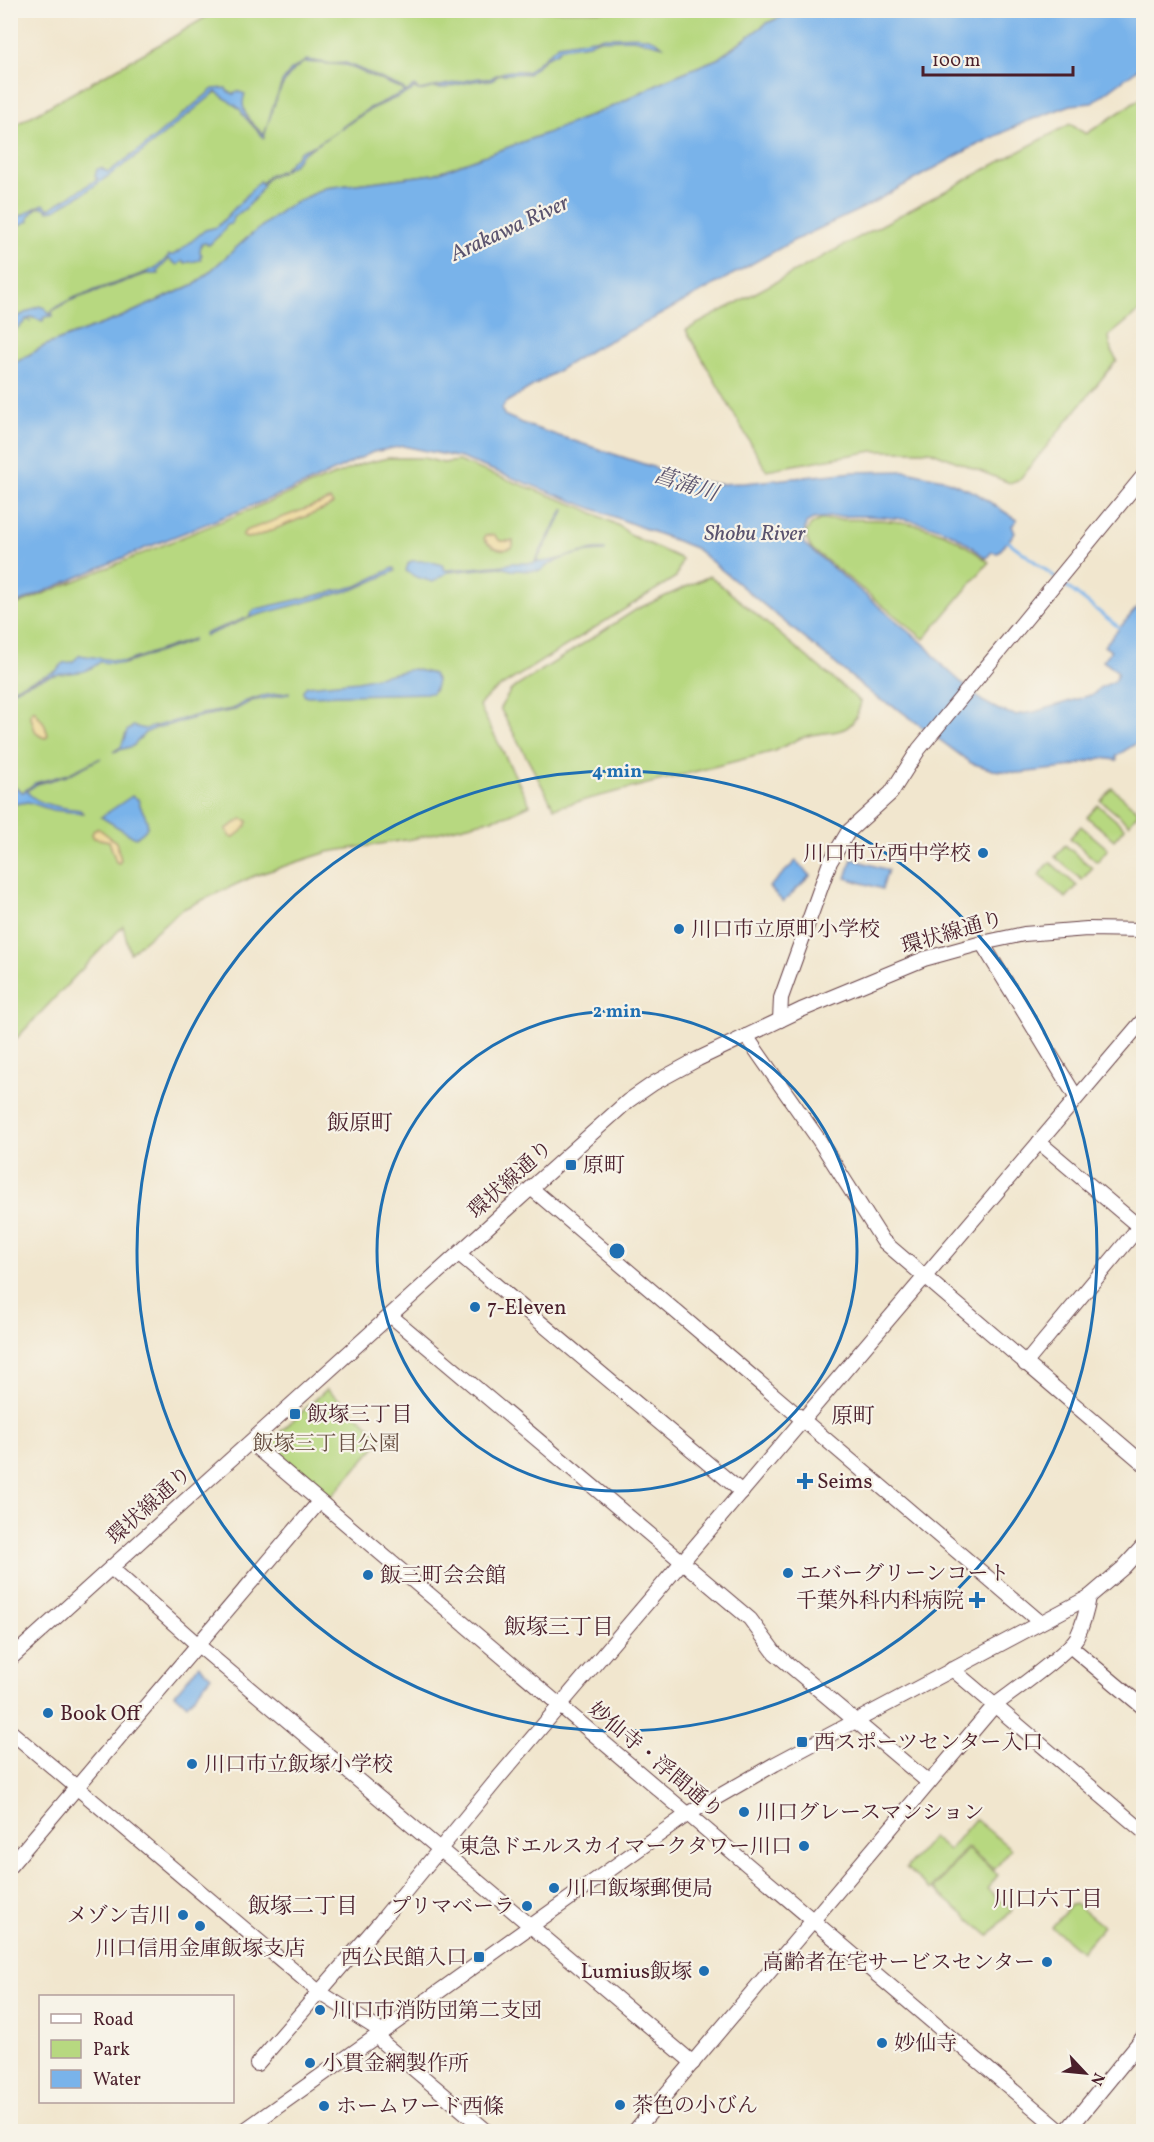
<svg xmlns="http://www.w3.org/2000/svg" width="1154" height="2142" font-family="Vollkorn,'Noto Serif JP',serif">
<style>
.green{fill:#b7d880;stroke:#807c56;stroke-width:1.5}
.sand{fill:#eeda9e;stroke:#9c7c64;stroke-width:1.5}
.water{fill:#79b3ea;stroke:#62698a;stroke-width:1.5}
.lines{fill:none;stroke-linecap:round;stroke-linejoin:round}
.stream{stroke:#79b3ea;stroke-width:3}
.secondary-casing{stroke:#633d43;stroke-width:16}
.primary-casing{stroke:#633d43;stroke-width:17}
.secondary{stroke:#fff;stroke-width:14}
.primary{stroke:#fff;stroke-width:15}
.ring{fill:none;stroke:#1f6fb2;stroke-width:3}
.poi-dot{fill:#1f6fb2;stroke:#f7f3e8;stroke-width:2}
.labels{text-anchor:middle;stroke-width:4.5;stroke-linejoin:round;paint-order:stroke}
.poi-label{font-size:21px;fill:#4a1f2b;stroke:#f7f3e8;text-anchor:start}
.street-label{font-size:21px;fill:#4a1f2b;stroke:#f7f3e8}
.park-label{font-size:21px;fill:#654d40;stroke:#f7f3e8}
.water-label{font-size:22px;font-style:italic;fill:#5a536e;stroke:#f7f3e8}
.neighbourhood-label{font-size:22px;fill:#4a1f2b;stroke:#f7f3e8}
.centre{fill:#1f6fb2;stroke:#f7f3e8;stroke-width:3}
.ring-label{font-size:18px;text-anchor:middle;font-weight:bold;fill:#1f6fb2;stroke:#f7f3e8;stroke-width:4.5;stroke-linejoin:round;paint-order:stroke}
</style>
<rect width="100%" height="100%" fill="#f7f3e8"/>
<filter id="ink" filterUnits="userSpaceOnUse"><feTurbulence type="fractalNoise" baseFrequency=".0167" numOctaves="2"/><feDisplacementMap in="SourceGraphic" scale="12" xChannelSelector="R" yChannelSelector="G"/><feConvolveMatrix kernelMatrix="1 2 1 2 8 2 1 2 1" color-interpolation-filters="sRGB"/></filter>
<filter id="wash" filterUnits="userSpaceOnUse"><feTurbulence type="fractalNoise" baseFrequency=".008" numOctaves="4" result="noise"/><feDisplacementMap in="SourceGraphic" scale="24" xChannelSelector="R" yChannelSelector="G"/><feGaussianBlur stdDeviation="1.35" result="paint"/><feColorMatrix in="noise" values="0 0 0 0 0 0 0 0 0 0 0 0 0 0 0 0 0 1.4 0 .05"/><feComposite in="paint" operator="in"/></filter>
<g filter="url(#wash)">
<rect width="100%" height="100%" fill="#f1e6ce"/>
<!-- green -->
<g class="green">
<polygon points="216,11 795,11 767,23 717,59 665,80 616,105 547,133 434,174 325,188 285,208 247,238 197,283 119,318 46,345 11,365 10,128 171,38"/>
<polygon points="1143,97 1143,308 1109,336 1111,351 1117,360 1020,479 1010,483 930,451 873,451 766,470 686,330 1070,124 1086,134"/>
<polygon points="388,458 424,458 443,463 458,461 583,508 619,526 632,536 682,559 676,577 492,692 479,705 530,805 508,815 412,839 328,852 254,876 181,910 130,953 123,926 11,1044 11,607 362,464"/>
<path d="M820,520c42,-1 86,-3 125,14 16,7 30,18 44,28l-65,77 -113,-91c-9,-14 -5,-22 9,-28z"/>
<path d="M710,576l151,126c-8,34 -23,28 -50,33 -12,2 -25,11 -36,16l-221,57 -54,-100 11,-18 126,-81z"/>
<polygon points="1112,788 1139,812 1129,824 1101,801"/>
<polygon points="1098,805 1125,828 1114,840 1087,817"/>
<polygon points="1081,826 1108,849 1097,862 1070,838"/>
<polygon points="1065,845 1092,868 1082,880 1055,857"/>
<polygon points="1050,862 1077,886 1066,898 1039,875"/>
<polygon points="327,1389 383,1438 330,1498 267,1444"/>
<polygon points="975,1819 1011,1849 994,1870 967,1847 931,1890 906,1868 932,1837 948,1851"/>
<polygon points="967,1849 998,1875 987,1889 1012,1910 989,1936 934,1889"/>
<polygon points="1076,1904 1103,1926 1081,1952 1052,1927 1071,1905"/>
</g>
<!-- sand -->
<g class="sand">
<polygon points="330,500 333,504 327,508 255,537 246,538 242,536 245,531"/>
<path d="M494,535l6,6h13v5c-9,8 -22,1 -29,-7l1,-3z"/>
<path d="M34,710l10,13 4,12 -2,3c-13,-2 -12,-13 -16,-24z"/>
<polygon points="242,819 248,821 246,827 233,838 230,837 226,829"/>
<polygon points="98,828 116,842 121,860 119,863 116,862 109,841 94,838 92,834 94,830"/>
</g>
<!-- water -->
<g class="water">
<path d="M795,11h348v54l-51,38 -21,2 -46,17 -56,27 -106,59 -70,33 -146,81 -54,27 -88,54 -3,6 2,6 25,11 163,54 24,4 29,-1 109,-11 52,-1 37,8 33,14 41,27 -5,6 3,7 -17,20 -6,-1 -6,6c-12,-9 -24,-20 -38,-26 -38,-17 -94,-19 -135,-13l-7,4 -3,20 121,101 18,21 40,36 17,9 16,5 19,-3 60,-18 5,-6 16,-7 3,-9 -15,-11 8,-10 -7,-5 36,-42 3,2v133l-27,17 1,4 -16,-2 -36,10 -46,5 -26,-3 -22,-7 -73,-54 -21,-11 -182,-150 -234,-90 -58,-12 -30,6 -64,31 -166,66 -132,57v-241l35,-20 73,-27 78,-35 50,-45 38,-30 40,-20 109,-14 113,-41 69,-28 49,-25 52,-21 50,-36z"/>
<path d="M605,37c19,1 43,-6 58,9l-29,-7 -37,1 -8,4 -28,4 -5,5 -9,4 -19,17c-10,-2 -18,1 -29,0l-8,7c-18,-3 -32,5 -49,7 -1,0 -9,-1 -10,0 -8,1 -10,5 -18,0l-3,3 -42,19 -67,44 -9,11 -13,8 -13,5c-5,11 -11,20 -19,28 -7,8 -13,6 -17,18l-4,1 -4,7 -14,13 -4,-2 -4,1 -1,8 2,3 -2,2 1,3 -16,3 -2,-2 -6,4 -8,-6 -11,12 1,3h-13l-77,27 -17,10 1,5 -9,1 -1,4 -13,-4 -1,2 1,2 -4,-2 -1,3 -14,11v-13l28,-14 6,2 5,7c7,-19 84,-34 105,-47 6,-3 10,-8 14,-13h4l8,-5 24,-20 12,-3 43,-46 2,3 6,-8 15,-6 18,-19 17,-7 50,-35 36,-17 -2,-3 -56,-24 -42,-3c-25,16 -33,48 -40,76l-21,-23 -3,-6 -24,-17 -75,61 -57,40 -29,17 -7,1 -5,-4 -6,1 -8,8v5l-18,8v-8c11,-5 22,-13 33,-17l5,5 49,-30 -3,-2 2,-8 4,-1 7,4 34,-24 71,-59 13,-1 1,3 7,3 3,-3 8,3c-7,17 7,30 19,41l18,-53 9,-12 16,-10 25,4 14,-1 57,25 3,4 8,-6 5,4 60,-12 11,1c10,-8 24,-10 37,-7l31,-27z"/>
<path d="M563,510h2l-29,52c24,1 45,-14 69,-12v1c-22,0 -48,6 -65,20l-29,-1 -10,-3 -53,5 -15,10 -17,-5 -10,-6 2,-7 3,-3h18l13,4 3,5h3l58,-5 5,-2h23z"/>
<polygon points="393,568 394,568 395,571 355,589 254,616 205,636 204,634 249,617 253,611 257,609 357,586"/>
<path d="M193,639l-1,2 -68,23 -24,-2c-17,14 -26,9 -45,13 -15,3 -30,10 -44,16v-2l45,-18 7,-8 9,-1 8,-7 45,7z"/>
<polygon points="413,669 433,674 437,681 435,689 432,693 306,696 303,693 303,690 307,686 358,681"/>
<polygon points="289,692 289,694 251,701 235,710 202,716 154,729 145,733 133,746 113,752 121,747 127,731 133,726 145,729 152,727 202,714 233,709 244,702 262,696"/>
<path d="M101,758l-35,18 -29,8 -10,7c8,14 38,17 53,19l3,3 -31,-3 -24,-8 -12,2 -5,-1v-18l12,7 12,-9 33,-9z"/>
<path d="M132,796l6,3c4,18 21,26 -3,39l-34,-21z"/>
<polygon points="852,859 888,870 882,889 846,878"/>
<polygon points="796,861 810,876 783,902 769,887"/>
<polygon points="199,1665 211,1676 187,1705 175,1694"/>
</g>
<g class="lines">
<!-- stream -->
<g class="stream">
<polyline points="1005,539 1055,577"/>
<polyline points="1062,583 1121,629"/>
</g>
</g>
</g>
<g filter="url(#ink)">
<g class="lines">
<defs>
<g id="secondary">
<polyline points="982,943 1076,1097"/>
<polyline points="780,1020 781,998 830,862 848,832 891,793 919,749 1144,475"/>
<polyline points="746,1036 819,1140 883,1241 1144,1464"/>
<polyline points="1039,1142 1144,1231"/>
<polyline points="531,1188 1040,1622"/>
<polyline points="459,1254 742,1492"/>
<polyline points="391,1316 750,1619 775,1653 928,1782"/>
<polyline points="1025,1364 1144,1221"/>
<polyline points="251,1443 1062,2132"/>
<polyline points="111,1568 198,1645 693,2063"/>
<polyline points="1070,1646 1144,1708"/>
<polyline points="10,1659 531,1188 628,1101 654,1083 698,1059 801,1010 924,959 982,943 1024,934 1087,929 1144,930"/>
<polyline points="952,1669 1144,1832"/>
<polyline points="10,1731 319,1992 376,2028 383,2043 488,2132"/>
<polyline points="10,1866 319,1502"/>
<polyline points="257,2064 381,1921 499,1777 1144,1019"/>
<polyline points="242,2132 688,1814 775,1764 1089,1597 1123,1568 1144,1545"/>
<path d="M634,2132l360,-426c18,-14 73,-52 83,-69 6,-13 10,-27 12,-40"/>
</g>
<polyline id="primary" points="1066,2132 1144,2037"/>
</defs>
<!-- secondary casing -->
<use href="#secondary" class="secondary-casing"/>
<!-- primary casing -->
<use href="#primary" class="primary-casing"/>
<!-- secondary -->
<use href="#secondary" class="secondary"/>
<!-- primary -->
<use href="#primary" class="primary"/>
</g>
</g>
<!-- distance rings -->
<g class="ring">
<circle cx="617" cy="1251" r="240"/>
<circle cx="617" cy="1251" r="480"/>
</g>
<!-- markers -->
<g class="poi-dot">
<circle cx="983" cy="853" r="6"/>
<circle cx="679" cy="929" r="6"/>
<rect x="565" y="1159" width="12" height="12" rx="3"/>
<circle cx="475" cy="1307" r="6"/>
<rect x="289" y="1408" width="12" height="12" rx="3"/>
<path d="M802 1472h6v6h6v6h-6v6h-6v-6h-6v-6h6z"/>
<circle cx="788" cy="1573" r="6"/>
<circle cx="368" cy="1575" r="6"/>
<path d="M974 1591h6v6h6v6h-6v6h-6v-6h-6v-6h6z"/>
<circle cx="48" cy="1713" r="6"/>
<rect x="796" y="1736" width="12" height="12" rx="3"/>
<circle cx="192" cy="1764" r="6"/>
<circle cx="744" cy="1812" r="6"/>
<circle cx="804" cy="1846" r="6"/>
<circle cx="554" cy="1888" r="6"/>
<circle cx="527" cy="1906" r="6"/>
<circle cx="183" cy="1915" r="6"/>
<circle cx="200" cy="1926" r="6"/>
<rect x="473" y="1951" width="12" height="12" rx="3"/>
<circle cx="1047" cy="1962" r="6"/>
<circle cx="704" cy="1971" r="6"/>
<circle cx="320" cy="2010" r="6"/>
<circle cx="882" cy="2043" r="6"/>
<circle cx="310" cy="2063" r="6"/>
<circle cx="620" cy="2105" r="6"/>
<circle cx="324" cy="2106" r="6"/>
</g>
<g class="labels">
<!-- poi labels -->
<g class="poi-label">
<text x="971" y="860" text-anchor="end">川口市立西中学校</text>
<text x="691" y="936">川口市立原町小学校</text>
<text x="583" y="1172">原町</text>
<text x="487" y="1314">7-Eleven</text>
<text x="307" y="1421">飯塚三丁目</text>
<text x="817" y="1488">Seims</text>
<text x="800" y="1580">エバーグリーンコート</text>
<text x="380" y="1582">飯三町会会館</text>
<text x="964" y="1607" text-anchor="end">千葉外科内科病院</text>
<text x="60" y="1720">Book Off</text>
<text x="814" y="1749">西スポーツセンター入口</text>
<text x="204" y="1771">川口市立飯塚小学校</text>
<text x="756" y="1819">川口グレースマンション</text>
<text x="792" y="1853" text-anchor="end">東急ドエルスカイマークタワー川口</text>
<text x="566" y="1895">川口飯塚郵便局</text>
<text x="515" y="1913" text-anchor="end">プリマベーラ</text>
<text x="171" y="1922" text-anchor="end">メゾン吉川</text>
<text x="200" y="1955" text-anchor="middle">川口信用金庫飯塚支店</text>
<text x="467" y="1964" text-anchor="end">西公民館入口</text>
<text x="1035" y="1969" text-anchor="end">高齢者在宅サービスセンター</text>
<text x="692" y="1978" text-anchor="end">Lumius飯塚</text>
<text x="332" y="2017">川口市消防団第二支団</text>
<text x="894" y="2050">妙仙寺</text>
<text x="322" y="2070">小貫金網製作所</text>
<text x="632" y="2112">茶色の小びん</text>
<text x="336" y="2113">ホームワード西條</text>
</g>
<!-- street labels -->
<g class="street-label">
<text transform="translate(952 932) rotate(-16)" y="7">環状線通り</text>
<text transform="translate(510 1179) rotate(-42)" y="7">環状線通り</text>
<text transform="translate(149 1505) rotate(-42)" y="7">環状線通り</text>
<text transform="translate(656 1760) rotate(40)" y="7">妙仙寺・浮間通り</text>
</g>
<!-- park labels -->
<g class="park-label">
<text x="326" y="1450">飯塚三丁目公園</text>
</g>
<!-- water labels -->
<g class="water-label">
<text transform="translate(509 227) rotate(-25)" y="8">Arakawa River</text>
<text transform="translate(686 483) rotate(18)" y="8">菖蒲川</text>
<text x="755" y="540">Shobu River</text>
</g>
<!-- neighbourhood labels -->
<g class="neighbourhood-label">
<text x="360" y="1130">飯原町</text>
<text x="853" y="1423">原町</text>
<text x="559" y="1634">飯塚三丁目</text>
<text x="1048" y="1906">川口六丁目</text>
<text x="303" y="1913">飯塚二丁目</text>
</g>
</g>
<circle cx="617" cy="1251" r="9" class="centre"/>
<g class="ring-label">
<text x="617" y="777">4 min</text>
<text x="617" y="1017">2 min</text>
</g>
<!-- margin -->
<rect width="1154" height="2142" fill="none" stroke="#f7f3e8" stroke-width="36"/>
<!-- legend -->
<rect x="39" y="1995" width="195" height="108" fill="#f7f3e8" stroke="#b29e9c" stroke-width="1.5"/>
<rect x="51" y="2014" width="30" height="9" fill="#ffffff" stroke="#b29e9c" stroke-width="1.5"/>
<text x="93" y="2025" font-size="18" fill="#4a1f2b">Road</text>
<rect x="51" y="2040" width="30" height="18" fill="#b7d880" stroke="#b29e9c" stroke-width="1.5"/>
<text x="93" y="2055" font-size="18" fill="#4a1f2b">Park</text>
<rect x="51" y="2070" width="30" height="18" fill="#79b3ea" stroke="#b29e9c" stroke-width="1.5"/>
<text x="93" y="2085" font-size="18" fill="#4a1f2b">Water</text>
<!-- north arrow -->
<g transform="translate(1085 2073) rotate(116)" stroke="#f7f3e8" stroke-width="4.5" paint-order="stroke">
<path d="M0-4.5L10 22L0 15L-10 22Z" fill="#4a1f2b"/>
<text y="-9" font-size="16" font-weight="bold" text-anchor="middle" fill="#4a1f2b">N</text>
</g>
<!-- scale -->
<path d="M923 66v9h150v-9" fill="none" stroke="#4a1f2b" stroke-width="3"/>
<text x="932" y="66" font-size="18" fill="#4a1f2b" stroke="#f7f3e8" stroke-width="4.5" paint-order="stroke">100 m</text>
</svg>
